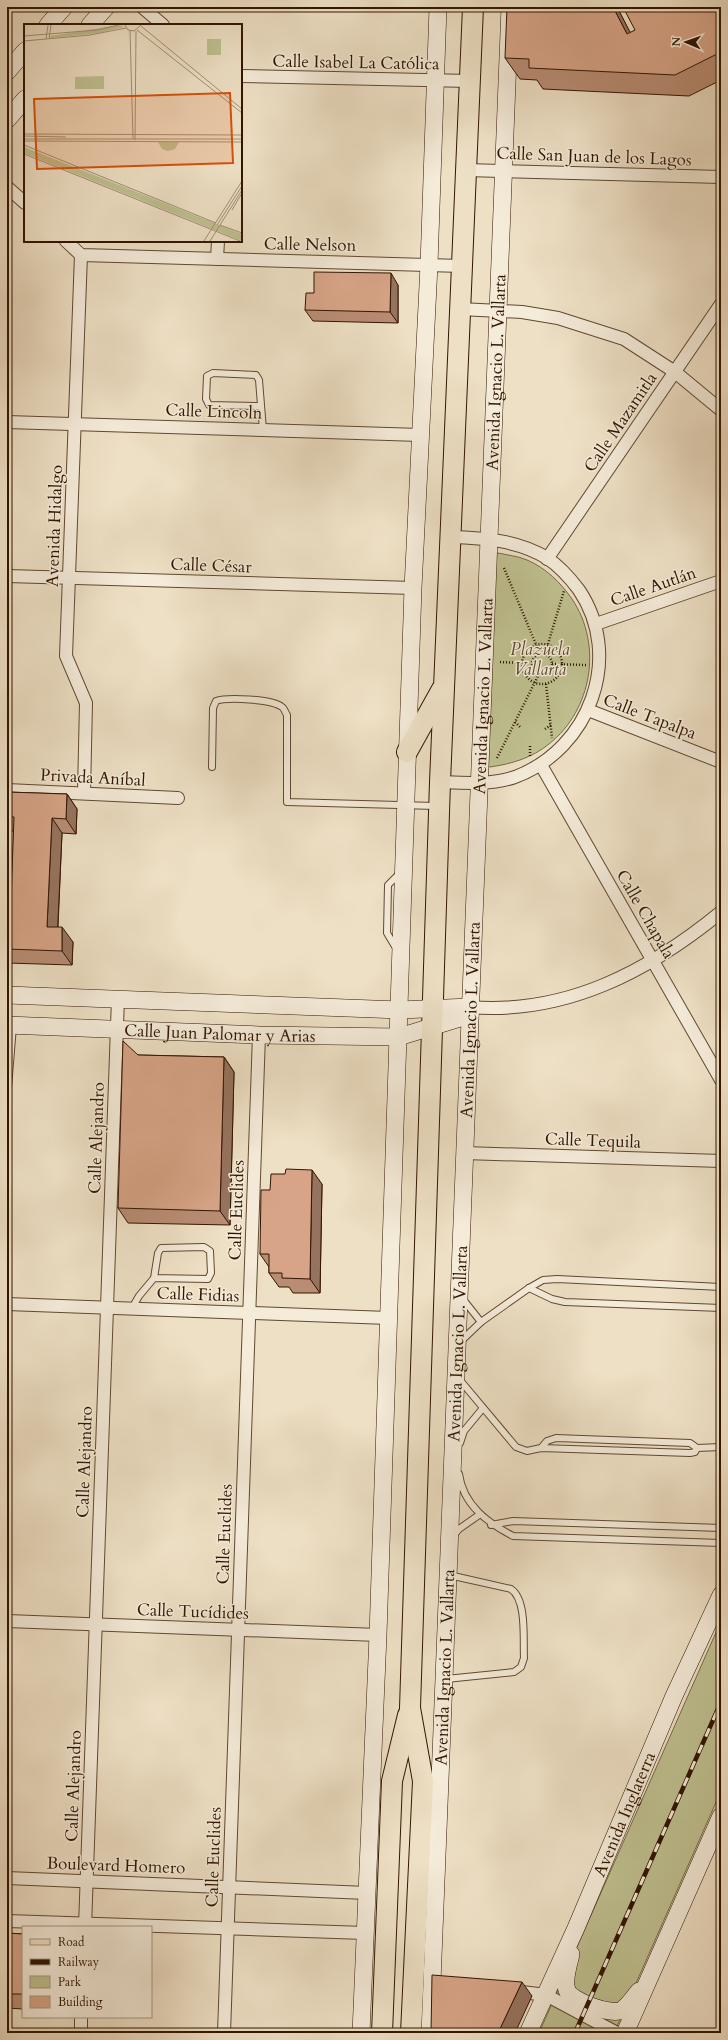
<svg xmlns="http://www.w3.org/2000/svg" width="728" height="2040" font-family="Cardo,serif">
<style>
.green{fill:#bfc090;stroke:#786a48}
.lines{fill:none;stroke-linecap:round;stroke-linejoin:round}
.lane-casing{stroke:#604832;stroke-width:8}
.street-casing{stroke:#604832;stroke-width:14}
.secondary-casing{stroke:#311501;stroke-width:18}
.primary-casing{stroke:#311501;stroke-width:22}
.path{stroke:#311501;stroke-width:2.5;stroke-dasharray:1 2;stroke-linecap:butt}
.lane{stroke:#f4ebd9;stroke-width:6}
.street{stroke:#f4ebd9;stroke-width:12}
.secondary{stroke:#f4ebd9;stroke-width:17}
.primary{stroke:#eee0c5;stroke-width:20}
.rail-casing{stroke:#311501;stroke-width:4.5}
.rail{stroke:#f4ebd9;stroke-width:3;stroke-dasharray:9;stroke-linecap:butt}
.wall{fill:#b98d74;stroke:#311501}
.shaded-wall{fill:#96735e;stroke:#311501}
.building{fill:#d7a487;stroke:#311501}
.labels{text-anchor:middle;stroke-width:3;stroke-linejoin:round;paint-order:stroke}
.street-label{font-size:17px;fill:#311501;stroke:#f4ebd9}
.park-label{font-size:17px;font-style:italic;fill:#5c482c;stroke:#f4ebd9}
.inset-road{fill:none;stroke:#a28f77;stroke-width:1}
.view{fill:#d6520b;fill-opacity:0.15;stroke:#d6520b;stroke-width:2}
.inset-edge{fill:none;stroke:#311501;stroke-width:2}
</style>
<rect width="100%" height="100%" fill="#eee0c5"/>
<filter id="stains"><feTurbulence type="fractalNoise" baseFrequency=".005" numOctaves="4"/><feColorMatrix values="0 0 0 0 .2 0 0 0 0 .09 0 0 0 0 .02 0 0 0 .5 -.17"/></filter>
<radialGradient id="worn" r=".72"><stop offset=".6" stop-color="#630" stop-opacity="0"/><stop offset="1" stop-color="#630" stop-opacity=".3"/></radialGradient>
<!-- green -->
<g class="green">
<path d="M498,553c9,2 20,3 29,7 19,8 34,23 45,39 31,46 20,111 -23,145 -17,14 -38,20 -59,23l-3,-1 9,-212z"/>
<polygon points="721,1621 721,1791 614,2033 539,2033"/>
</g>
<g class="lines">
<defs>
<g id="lane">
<polyline points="260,406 209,405 206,399 207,376 213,373 256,375 259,380 263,430"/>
<path d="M212,767l1,-59 3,-7c11,-4 56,-2 66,6 2,1 3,5 5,8v87l149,4"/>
<polyline points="396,948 387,933 388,885 400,873"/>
<polyline points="7,1100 13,1026"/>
<polyline points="529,1288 552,1299 565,1302 721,1308"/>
<polyline points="462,1298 481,1322"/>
<polyline points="132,1308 139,1296 154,1278 158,1253 161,1248 204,1247 210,1251 211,1273 208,1279 154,1278"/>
<polyline points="461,1341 481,1322 529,1288 543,1280 557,1279 721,1287"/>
<polyline points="459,1379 516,1447 527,1451 541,1448 690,1453 695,1452 697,1448 721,1447"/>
<polyline points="460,1443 464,1431 483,1408"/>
<polyline points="541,1448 547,1441 556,1438 690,1443 697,1448"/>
<path d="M459,1474c4,31 29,49 54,62l208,7"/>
<polyline points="491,1525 513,1521 721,1528"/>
<polyline points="454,1535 459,1529 479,1515"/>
<path d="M446,1679l68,-7 7,-5 3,-9c-1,-19 3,-58 -13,-69l-62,-14"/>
</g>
<g id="street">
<polyline points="142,7 163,25"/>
<polyline points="241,76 470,81"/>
<polyline points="466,170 721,177"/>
<polyline points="7,187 25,203"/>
<polyline points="66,241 81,255 462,266"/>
<polyline points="81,255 66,656 86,703 84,793"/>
<polyline points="217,259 218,241"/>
<polyline points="460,309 522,312 558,318 624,339 675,372 721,410"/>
<polyline points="7,422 420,435"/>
<polyline points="547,559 721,304"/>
<polyline points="7,576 413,588"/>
<polyline points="596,624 721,581"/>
<polyline points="588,710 721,762"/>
<polyline points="541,765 721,1080"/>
<path d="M440,782c25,1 51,3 75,-5 75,-28 109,-120 64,-187 -9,-12 -20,-24 -32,-32 -30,-18 -63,-20 -97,-21"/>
<polyline points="7,790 178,798"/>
<path d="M470,1007c96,8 179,-36 251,-95"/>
<polyline points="464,1153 721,1161"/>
<polyline points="7,1304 388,1318"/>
<polyline points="7,1621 378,1635"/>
<polyline points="7,1878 367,1893"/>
<polyline points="7,1921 365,1933"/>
<polyline points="85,1927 118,998"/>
<polyline points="514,1991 546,1995 617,2033"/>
<polyline points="81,2033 81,2017"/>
<polyline points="224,2033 259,1035"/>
</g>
<g id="secondary">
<polyline points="48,25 64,7"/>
<polyline points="90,25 106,7"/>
<polyline points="7,72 25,51"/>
<polyline points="7,120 25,99"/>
<polyline points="7,995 400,1010 470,1007"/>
<path id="s1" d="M7,1025l252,10 140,2 71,-22"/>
<path d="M571,1954c-2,10 -8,26 -4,36 3,11 45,26 55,20 6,-4 12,-13 17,-19"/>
<polyline points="361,2033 378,1635 413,588 429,265 438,7"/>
<path id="s2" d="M430,2033l80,-2026"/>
<path id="s3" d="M528,2033l48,-105 98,-232 47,-101"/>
<polyline points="625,2033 721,1816"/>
</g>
<g id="primary">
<polyline points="407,752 442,689"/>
<polyline points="382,2033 392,1781 408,1715"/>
<polyline points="411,2033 423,1781 410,1708 440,782 473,7"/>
</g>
</defs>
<!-- lane casing -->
<use href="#lane" class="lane-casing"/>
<!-- street casing -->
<use href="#street" class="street-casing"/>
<!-- secondary casing -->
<use href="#secondary" class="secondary-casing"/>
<!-- primary casing -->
<use href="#primary" class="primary-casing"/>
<!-- path -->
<g class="path">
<polyline points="504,568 540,654"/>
<circle cx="542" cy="664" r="20"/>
<polyline points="548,644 564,591"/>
<circle cx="542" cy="664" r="10"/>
<polyline points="500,662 521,663"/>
<polyline points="552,664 586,665"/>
<polyline points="546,684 552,738"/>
<polyline points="515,722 521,728"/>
<polyline points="545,729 551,725"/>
<polyline points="530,756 530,745"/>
<polyline points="497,758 539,674"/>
</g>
<!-- lane -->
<use href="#lane" class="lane"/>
<!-- street -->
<use href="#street" class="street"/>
<!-- secondary -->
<use href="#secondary" class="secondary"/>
<!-- primary -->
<use href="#primary" class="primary"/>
<defs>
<polyline id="rail" points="575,2033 721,1702"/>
</defs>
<!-- rail casing -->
<use href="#rail" class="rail-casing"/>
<!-- rail -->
<use href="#rail" class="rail"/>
</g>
<!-- wall -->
<g class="wall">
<polygon points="617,7 630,33 635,30 721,7 721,80 689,96 543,89 537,80 520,79 505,58"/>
<polygon points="398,285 398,323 313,321 305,310 314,293"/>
<polygon points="7,792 67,794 77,809 76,834 62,833 58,927 73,942 72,965 7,963 7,926 10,926 14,831 8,831 7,830"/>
<polygon points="138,1055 224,1057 234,1072 230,1225 128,1223 118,1208"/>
<polygon points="322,1184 320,1293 293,1293 289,1287 279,1287 269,1273 269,1267 260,1254 270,1190"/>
<polygon points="7,1933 23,1934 23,2009 7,2008"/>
</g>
<!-- shaded-wall -->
<g class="shaded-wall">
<polygon points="613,7 617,7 642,55 627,34"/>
<polygon points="391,273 398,285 398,323 390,312"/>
<polygon points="67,794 77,809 76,834 66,819"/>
<polygon points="52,818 62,833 57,942 47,927"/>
<polygon points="62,927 73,942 72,965 62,951"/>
<polygon points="224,1057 234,1072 230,1225 220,1211"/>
<polygon points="312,1170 322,1184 320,1293 310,1279"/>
<polygon points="522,1982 532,1996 515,2033 498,2033"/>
</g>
<!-- building -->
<g class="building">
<polygon points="507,7 613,7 627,34 635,30 623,7 721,7 721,52 675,75 529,68 529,59 505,58"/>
<polygon points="314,272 391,273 390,312 305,310 306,293 314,293"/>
<polygon points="7,792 67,794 66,819 52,818 47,927 62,927 62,951 7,949 7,926 10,926 14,817 7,817"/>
<polygon points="123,1041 138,1055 224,1057 220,1211 118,1208"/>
<polygon points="286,1169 312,1170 310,1279 282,1278 282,1273 269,1273 269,1254 260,1254 261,1190 270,1190 271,1174 285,1174"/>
<polygon points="7,1933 23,1934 23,1994 7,1994"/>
<polygon points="432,1975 522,1982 498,2033 431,2033"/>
</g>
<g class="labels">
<!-- street labels -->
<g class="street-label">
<text transform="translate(356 62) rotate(1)" y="6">Calle Isabel La Católica</text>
<text transform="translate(594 156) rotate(2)" y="6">Calle San Juan de los Lagos</text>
<text transform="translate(310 244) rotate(1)" y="6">Calle Nelson</text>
<text dy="6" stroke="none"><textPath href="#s2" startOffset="1662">Avenida Ignacio L. Vallarta</textPath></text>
<text transform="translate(214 411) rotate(2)" y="6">Calle Lincoln</text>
<text transform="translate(620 422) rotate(-56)" y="6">Calle Mazamitla</text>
<text transform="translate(54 526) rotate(-88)" y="6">Avenida Hidalgo</text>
<text transform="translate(211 565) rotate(2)" y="6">Calle César</text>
<text transform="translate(653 586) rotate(-19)" y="6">Calle Autlán</text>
<text dy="6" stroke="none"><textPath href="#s2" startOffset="1338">Avenida Ignacio L. Vallarta</textPath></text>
<text transform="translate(650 716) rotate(21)" y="6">Calle Tapalpa</text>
<text transform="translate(93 777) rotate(3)" y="6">Privada Aníbal</text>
<text transform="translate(646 914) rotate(60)" y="6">Calle Chapala</text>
<text dy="6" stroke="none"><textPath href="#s2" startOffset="1014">Avenida Ignacio L. Vallarta</textPath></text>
<text dy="6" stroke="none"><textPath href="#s1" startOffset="213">Calle Juan Palomar y Arias</textPath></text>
<text transform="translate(96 1138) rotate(-88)" y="6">Calle Alejandro</text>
<text transform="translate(593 1140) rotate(2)" y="6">Calle Tequila</text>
<text transform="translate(236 1210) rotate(-88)" y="6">Calle Euclides</text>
<text transform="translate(198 1294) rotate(2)" y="6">Calle Fidias</text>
<text dy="6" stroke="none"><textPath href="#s2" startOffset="690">Avenida Ignacio L. Vallarta</textPath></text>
<text transform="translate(84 1462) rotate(-88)" y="6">Calle Alejandro</text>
<text transform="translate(224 1534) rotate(-88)" y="6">Calle Euclides</text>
<text transform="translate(193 1611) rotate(2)" y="6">Calle Tucídides</text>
<text dy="6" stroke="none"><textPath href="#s2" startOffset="366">Avenida Ignacio L. Vallarta</textPath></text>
<text transform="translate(73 1786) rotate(-88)" y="6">Calle Alejandro</text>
<text dy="6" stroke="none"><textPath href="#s3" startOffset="239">Avenida Inglaterra</textPath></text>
<text transform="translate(213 1857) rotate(-88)" y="6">Calle Euclides</text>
<text transform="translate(116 1865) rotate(2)" y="6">Boulevard Homero</text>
</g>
<!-- park labels -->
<g class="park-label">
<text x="540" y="655">Plazuela<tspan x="540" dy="20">Vallarta</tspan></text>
</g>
</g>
<!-- overview -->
<g transform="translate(24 24)">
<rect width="218" height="218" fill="#eee0c5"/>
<path d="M96,1l4,2 -26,6 -47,5 -1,-2zM183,15h14v16h-14zM80,52v13h-29v-12zM134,118h21l-4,7 -7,2 -6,-2zM0,123l218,87v7l-218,-88z" fill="#bfc090"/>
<path class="inset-road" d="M101,1l3,5 6,1 7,-6M117,2l101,83M113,6l105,83M106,7l3,108M0,12l73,-6 21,-5M22,15l2,-14M25,15l2,-14M0,17l66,-6 36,-7M0,110l218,1M0,112l42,1M0,115h218M111,116l1,-109M0,117l218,1M0,121l192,78M0,130l216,87M208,186l10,-17M193,201l25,-39M196,201l22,8M180,217l38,-60M186,217l32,-51"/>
<path class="view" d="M206,69l3,70 -196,6 -3,-70z"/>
<rect width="218" height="218" class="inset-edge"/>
</g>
<!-- margin -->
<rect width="728" height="2040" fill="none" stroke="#eee0c5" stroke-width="24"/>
<rect x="8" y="8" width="712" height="2024" fill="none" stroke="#311501" stroke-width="2"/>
<rect x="12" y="12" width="704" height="2016" fill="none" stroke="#311501"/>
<!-- legend -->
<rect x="22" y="1926" width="130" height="92" fill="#f4ebd9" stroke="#a69583"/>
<rect x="30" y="1939" width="20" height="6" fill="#eee0c5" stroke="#a69583"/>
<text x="58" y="1946" font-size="12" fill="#311501">Road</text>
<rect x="30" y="1959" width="20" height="6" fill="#311501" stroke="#a69583"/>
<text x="58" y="1966" font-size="12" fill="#311501">Railway</text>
<rect x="30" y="1976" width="20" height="12" fill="#bfc090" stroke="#a69583"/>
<text x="58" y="1986" font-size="12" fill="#311501">Park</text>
<rect x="30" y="1996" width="20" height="12" fill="#d7a487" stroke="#a69583"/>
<text x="58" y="2006" font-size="12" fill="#311501">Building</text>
<!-- north arrow -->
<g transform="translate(686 42) rotate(272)" stroke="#f4ebd9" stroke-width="3" paint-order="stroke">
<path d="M0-3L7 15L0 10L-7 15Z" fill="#311501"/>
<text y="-6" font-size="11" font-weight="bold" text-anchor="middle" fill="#311501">N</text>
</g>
<rect width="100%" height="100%" filter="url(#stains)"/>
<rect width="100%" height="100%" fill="url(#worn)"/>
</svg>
